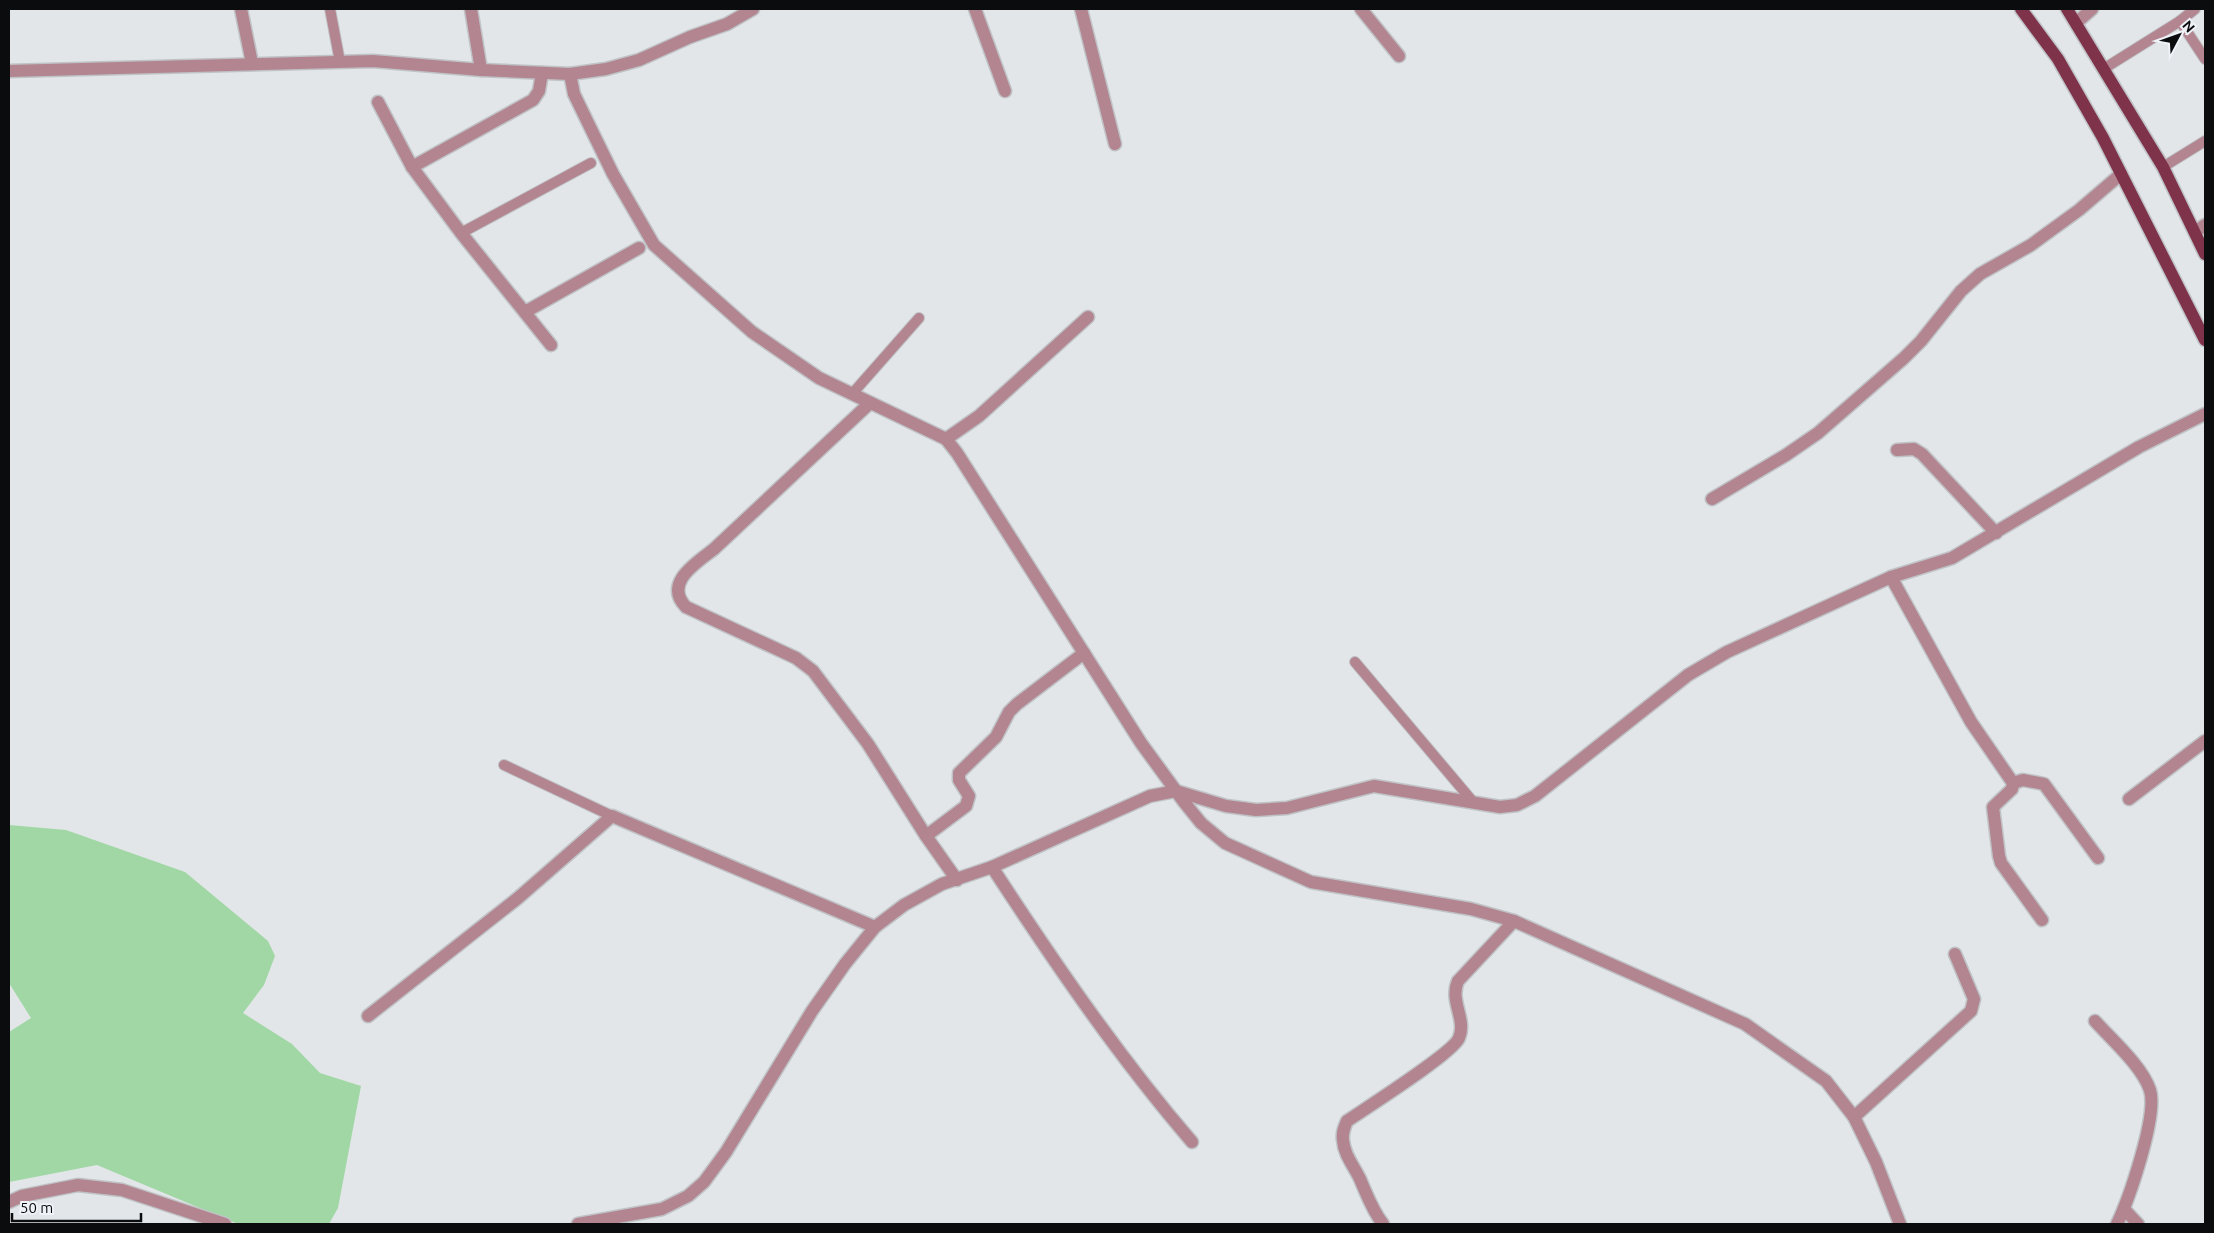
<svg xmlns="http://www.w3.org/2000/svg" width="2214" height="1233" font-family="Ubuntu,sans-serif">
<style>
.green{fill:#a1d7a4}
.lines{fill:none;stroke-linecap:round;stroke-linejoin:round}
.service-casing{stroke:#c0c3c6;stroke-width:12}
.minor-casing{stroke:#c0c3c6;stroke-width:15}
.tertiary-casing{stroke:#c0c3c6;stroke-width:15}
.primary-casing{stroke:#c0c3c6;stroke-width:15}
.service{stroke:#b28590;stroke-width:10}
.minor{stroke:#b28590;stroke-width:12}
.tertiary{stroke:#b28590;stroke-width:12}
.primary{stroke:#7e334b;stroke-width:12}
</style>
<rect width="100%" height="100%" fill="#e2e6e9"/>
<!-- green -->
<polygon class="green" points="9,825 66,830 185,872 268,941 275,956 264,985 243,1013 292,1044 320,1073 361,1086 338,1208 329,1224 238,1224 97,1165 9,1182 9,1032 31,1018 9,983"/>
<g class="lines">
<defs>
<g id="service">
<polyline points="330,9 340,62"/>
<polyline points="2180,21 2205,59"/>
<polyline points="2105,68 2180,21 2195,9"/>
<polyline points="2163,167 2205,141"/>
<polyline points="461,233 591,163"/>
<polyline points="852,394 919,318"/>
<polyline points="1355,662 1474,803"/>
<polyline points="504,765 612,816"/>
</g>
<g id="minor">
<polyline points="241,9 252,63"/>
<polyline points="471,9 481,70"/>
<polyline points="975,9 1005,91"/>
<polyline points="1081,9 1115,144"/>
<polyline points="1361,9 1399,56"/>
<polyline points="2076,23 2092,9"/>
<polyline points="570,74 574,94 590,127 613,174 654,245 752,332 819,378 946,439 957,453 1141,743 1184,802 1201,823 1225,843 1311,882 1471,909 1514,921 1745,1024 1826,1081 1854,1117 1876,1162 1900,1224"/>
<polyline points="378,102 412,167 461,233 551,345"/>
<polyline points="412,167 533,100 539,91 542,73"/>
<polyline points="2195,232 2205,225"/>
<polyline points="525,312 639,248"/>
<path d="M870,403l-156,146c-18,14 -51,34 -28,58l110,51 17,13 55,73 58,92 31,44"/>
<polyline points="946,439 979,416 1088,317"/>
<polyline points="1897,450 1914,449 1922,454 1996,533"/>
<polyline points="1712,499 1786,455 1818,433 1904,358 1921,341 1961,291 1980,274 2031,245 2079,210 2121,174"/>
<polyline points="1891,577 1971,722 2013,783 2012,789 1993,807 1999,856 2001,863 2042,920"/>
<polyline points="2013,783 2023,780 2044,784 2098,858"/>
<polyline points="2129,799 2205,741"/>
<polyline points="926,836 966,806 969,796 959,780 959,773 996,737 1009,712 1017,704 1084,653"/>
<path d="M992,867c62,95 126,189 200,275"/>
<polyline points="368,1016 518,898 612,816 875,927"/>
<path d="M2095,1021c17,19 47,45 55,69 8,25 -21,109 -33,134"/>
<polyline points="1854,1117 1971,1011 1974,999 1955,954"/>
<polyline points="9,1202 22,1196 78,1185 122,1190 225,1224"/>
<polyline points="2124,1209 2138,1224"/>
<polyline points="578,1224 662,1209 688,1196 704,1182 726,1152 812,1011 845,964 875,927 904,905 942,884 992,867 1150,796 1176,791 1226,806 1256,810 1287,808 1374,786 1500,807 1517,805 1535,796 1688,675 1727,652 1891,577 1952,558 2139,447 2205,414"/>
<path d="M1383,1224c-11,-14 -16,-29 -23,-45 -6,-13 -16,-24 -17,-39 -1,-7 1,-12 4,-19 19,-13 106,-68 112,-83 8,-19 -10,-37 -1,-57l56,-60"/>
</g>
<polyline id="tertiary" points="9,71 373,61 481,70 570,74 606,69 639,60 690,37 727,24 753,9"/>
<g id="primary">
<polyline points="2021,9 2058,59 2103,138 2205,340"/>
<polyline points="2067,9 2163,167 2205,254"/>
</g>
</defs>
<!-- service casing -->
<use href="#service" class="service-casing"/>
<!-- minor casing -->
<use href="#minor" class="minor-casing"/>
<!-- tertiary casing -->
<use href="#tertiary" class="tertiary-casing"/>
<!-- primary casing -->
<use href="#primary" class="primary-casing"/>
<!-- service -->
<use href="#service" class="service"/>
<!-- minor -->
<use href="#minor" class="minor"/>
<!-- tertiary -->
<use href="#tertiary" class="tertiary"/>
<!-- primary -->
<use href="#primary" class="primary"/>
</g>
<!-- border -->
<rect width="2214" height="1233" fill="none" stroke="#0b0c0d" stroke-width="20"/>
<!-- north arrow -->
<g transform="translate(2179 35) rotate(49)" stroke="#eff3f7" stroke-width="4" paint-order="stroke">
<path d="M0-4L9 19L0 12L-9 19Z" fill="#0b0c0d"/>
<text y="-8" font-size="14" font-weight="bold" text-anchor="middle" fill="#0b0c0d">N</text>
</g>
<!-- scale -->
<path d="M12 1213v8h129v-8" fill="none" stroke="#0b0c0d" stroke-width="2.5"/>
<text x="20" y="1213" font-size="15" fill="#0b0c0d" stroke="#eff3f7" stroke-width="4" paint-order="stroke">50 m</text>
</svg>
